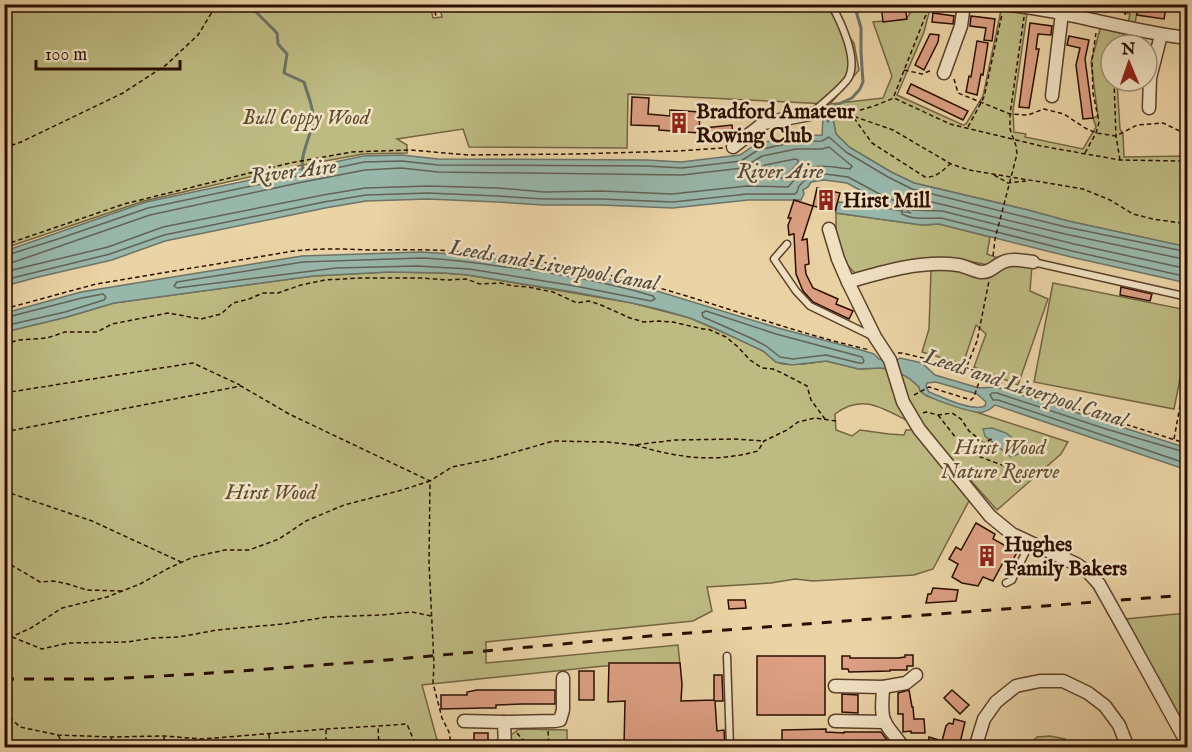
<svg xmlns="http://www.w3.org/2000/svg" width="1192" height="752" font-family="'IM FELL English',serif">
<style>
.green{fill:#bdbb82;stroke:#746441;stroke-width:1.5}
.water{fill:#98b7ab;stroke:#6c7367;stroke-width:1.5;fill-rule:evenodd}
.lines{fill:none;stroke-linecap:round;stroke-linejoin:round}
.shore{stroke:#626256;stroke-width:1.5}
.stream{stroke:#6c7367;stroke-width:3}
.building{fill:#dc9f83;stroke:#2b0e00;stroke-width:1.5}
.lane-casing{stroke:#5b3f29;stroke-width:9}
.street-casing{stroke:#5b3f29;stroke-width:15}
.path{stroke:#2b0e00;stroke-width:1.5;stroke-dasharray:4.5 3;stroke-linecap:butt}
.lane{stroke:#f1e2c4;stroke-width:6}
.street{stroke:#f1e2c4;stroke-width:12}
.rail{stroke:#2b0e00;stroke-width:3;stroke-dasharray:10 10;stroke-linecap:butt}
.street-bridge-casing{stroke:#5b3f29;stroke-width:15;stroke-linecap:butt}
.street-bridge{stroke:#f1e2c4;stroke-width:12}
.labels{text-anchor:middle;stroke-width:5;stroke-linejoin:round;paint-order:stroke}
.poi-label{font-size:21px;font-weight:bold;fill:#2b0e00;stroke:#f1e2c4;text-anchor:start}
.park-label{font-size:21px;font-style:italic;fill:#5e4b2e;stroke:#f1e2c4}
.water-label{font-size:22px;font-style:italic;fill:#51493c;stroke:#f1e2c4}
</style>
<rect width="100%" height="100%" fill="#ead3a5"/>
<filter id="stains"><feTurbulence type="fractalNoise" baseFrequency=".00333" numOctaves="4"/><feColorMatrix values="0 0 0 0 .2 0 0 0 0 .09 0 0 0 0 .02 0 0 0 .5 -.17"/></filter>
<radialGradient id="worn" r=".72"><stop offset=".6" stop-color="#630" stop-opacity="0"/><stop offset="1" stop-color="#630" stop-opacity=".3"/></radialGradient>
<!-- green -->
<g class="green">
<polygon points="9,4 430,4 433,18 442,17 439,4 825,5 854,43 859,70 830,104 883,98 892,76 873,22 906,19 916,5 922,8 924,5 931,5 924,32 897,95 963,125 966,124 983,96 1001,10 1027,14 1013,111 1014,132 1026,134 1025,137 1083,149 1096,127 1093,118 1098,116 1091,62 1101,26 1123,33 1121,45 1111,45 1111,81 1117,81 1120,129 1123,134 1124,157 1187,156 1187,247 1068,221 1028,210 914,183 891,172 849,147 836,134 833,119 823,117 828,104 628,94 627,148 469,147 463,129 397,139 407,145 407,153 363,154 298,166 144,201 5,248 4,7"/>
<polygon points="1106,5 1138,5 1135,24 1128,23 1130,14 1105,9"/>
<polygon points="836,213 922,225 939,224 990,237 987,254 1014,264 1032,265 1030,291 1048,299 1018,385 974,367 986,334 976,325 963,364 922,352 929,329 931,270 959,269 984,274 984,264 958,259 855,273 846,264 836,230"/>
<path d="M389,272l55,1 24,2 164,28 58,15 60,26 13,7 13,11 7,2h21l22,-3 33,8 22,-1 8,1 19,49 -2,2c-25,-13 -45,-26 -71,-6l1,16 16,6 8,-6 29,4 15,1 2,-5h9l55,69 -37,70 -19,6 -101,6 -18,-2 -24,4 -64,4 5,24 -19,10 -207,21v21l192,-18 2,20 -76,1 -182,19 17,62h-434l1,-42 -2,-373 63,-15 47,-14 199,-27z"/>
<polygon points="1053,283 1187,310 1187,343 1174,409 1034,382"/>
<polygon points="897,371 909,378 919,387 920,391 927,396 1068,442 1061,454 997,510 925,429 897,377"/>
<polygon points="1187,613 1187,732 1126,619"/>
<polygon points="519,729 567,730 567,747 511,747 511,735"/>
<polygon points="1050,736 1065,739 1072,747 1027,747 1037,737"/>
</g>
<!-- water -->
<g class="water">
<polygon points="823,117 833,119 836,134 849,147 891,172 914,183 1028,210 1068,221 1188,247 1187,283 1071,257 939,224 922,225 836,213 837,202 861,203 911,213 907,210 885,204 847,183 824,180 811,182 808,187 803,190 804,194 801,200 748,200 673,208 601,205 544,205 497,202 428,199 366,201 325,208 165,241 112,260 38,277 5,286 5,251 146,202 363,156 402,155 438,159 647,160 681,162 740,155 756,144 795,136 822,135"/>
<path d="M421,252l47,3 81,12 88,18 141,43 83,22 13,4 5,5 15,3 6,-4 22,5 13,12 44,13 18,-1 190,61v22l-192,-65c-3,3 -8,6 -12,7 -11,2 -55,-14 -63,-21l-1,-4 -10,-9 -13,-7 -15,-3 -22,1 -33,-8 -34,4 -16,-3 -13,-11 -49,-23 -24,-10 -28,-8 -30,-7 -58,-11 -106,-17 -24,-2 -55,-1 -76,4 -199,27 -47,14 -62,15v-19l76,-21 221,-36zM936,382l41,12 9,8 -1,4c-13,6 -43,-9 -56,-14l-3,-5 1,-4z"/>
<polygon points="992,428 1006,433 1020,444 1021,453 1011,457 985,436 983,429"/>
</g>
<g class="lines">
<!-- shore -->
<g class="shore">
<polygon points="795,159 798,160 798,163 784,178 757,178 754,176 754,173 765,165"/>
<polyline points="4,256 61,238 148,208 364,162 402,161 438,165 646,166 682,168 741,161 758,150 795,142 822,141 829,137 846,152 888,177 912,189 1066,227 1188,252"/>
<path d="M421,258c34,1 67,7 101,11 44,6 88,14 131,27l2,3 -4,2 -76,-15 -106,-17 -52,-3 -81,2 -159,20 -3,-2 3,-4 126,-20z"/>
<polyline points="1188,260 1065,234 911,197 908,199 910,208 912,210 942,211 1074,244 1188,269"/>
<path d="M4,264l7,-1 139,-48 148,-32 67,-13 36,-2 37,4 244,3 61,-7 19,-12 34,-7h26l7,-2 23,19 -2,3c-14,-1 -32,-6 -45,1 -6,3 -12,12 -17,17l-41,-1 -75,8 -71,-3 -57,1 -46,-4 -70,-2 -63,2 -42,7 -160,32 -55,20 -104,25"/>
<path d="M4,280l106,-26 54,-19 160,-33 42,-7 62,-2 69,3 47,3h57l72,3 74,-8h48l2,-2 2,-6 10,-10 16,-2 23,3 39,21 12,4 3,4v8c11,6 26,4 39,4l131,33 116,26"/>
<polygon points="706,311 776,334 862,357 864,361 863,363 859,363 826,355 793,359 780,357 766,346 753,339 703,317 702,313"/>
<polyline points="4,318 82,298 103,294 106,297 104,300 65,312 4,326"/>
<polyline points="1188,453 1106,429 997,393 992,393 990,395 993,400 998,400 1188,464"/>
</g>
<!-- stream -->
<g class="stream">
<path d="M254,4v6l23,23 1,11 9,10 -3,19 20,9c3,11 10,26 9,37 -1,16 -14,36 -10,51"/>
<polyline points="828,121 828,112 832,107 852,98 860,89 863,82 861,52 861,28 854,4"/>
</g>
</g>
<!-- building -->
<g class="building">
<polygon points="881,4 895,4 896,8 905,7 907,19 883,22"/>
<polygon points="1138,4 1166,8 1164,19 1137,15"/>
<polygon points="933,13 954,16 953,24 932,22"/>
<polygon points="971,16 995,19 992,41 984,40 986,28 970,26"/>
<polygon points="1030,23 1052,26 1051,35 1038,34 1036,49 1039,49 1029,108 1019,107"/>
<polygon points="930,34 939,35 938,42 924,70 915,65"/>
<polygon points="1069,36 1089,40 1085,59 1093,118 1083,119 1076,65 1080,48 1067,45"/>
<polygon points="977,41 988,43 983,75 981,74 977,95 966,92 969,76 971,77"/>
<polygon points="911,84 968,111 963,120 907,93"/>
<polygon points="632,97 649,98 648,114 670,116 670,110 700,112 699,133 659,130 659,126 631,125"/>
<polygon points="732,125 733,137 728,141 705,143 704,128"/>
<polygon points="817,188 840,193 835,211 813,206"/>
<polygon points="794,200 813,206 802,240 807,239 809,264 805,265 806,274 813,288 838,299 836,304 853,311 849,319 813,302 803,291 796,274 794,234 789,235 788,225 791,218 788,218"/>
<polygon points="1121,287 1152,294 1150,301 1120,295"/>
<polygon points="976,523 995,534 993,539 1017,552 1012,562 1005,559 993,581 983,577 978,586 962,583 952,577 958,564 949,559 956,547 961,550"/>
<polygon points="933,588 958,590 956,601 926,603 928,594 931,594"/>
<polygon points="728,600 745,600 746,608 729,609"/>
<polygon points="905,655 913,655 913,666 907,666 907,670 890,670 890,671 849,672 848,669 842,669 842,656 850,656 850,658 898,658 905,657"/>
<rect x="757" y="656" width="68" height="59"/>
<polygon points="609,663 680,663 682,684 681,701 714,700 714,675 722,675 723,701 715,701 717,731 724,730 725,747 624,747 625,701 608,702"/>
<rect x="579" y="671" width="15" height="29"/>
<polygon points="477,690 555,690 555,704 522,704 496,705 496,708 484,708 441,709 441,695 467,695 467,692"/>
<polygon points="909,690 912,707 913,707 914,719 924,719 925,733 911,733 911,731 903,732 903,714 898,714 898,693"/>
<polygon points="952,690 969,705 960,714 944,698"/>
<polygon points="842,694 858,695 858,713 842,712"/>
<polygon points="954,719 965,722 959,747 928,747 929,737 942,741 946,726 949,723 953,724"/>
<polygon points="826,729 826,732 844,733 844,732 881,732 887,740 887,743 826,744 826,747 782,747 782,730"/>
<rect x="474" y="733" width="14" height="14"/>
</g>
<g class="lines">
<defs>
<g id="lane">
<path d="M810,114c9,-7 35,-29 39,-37 9,-19 -8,-55 -18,-73"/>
<polyline points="787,244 774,259 796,291 810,306 872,336"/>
<polyline points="1033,262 1188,297"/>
<polyline points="1006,583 1012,580 1030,543"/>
<polyline points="727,656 730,748"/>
</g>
<g id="street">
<path d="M1000,4c63,5 124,27 188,34"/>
<polyline points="944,73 961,26 964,4"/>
<polyline points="1052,96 1062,13"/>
<polyline points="1149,108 1150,78 1161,35"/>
<polyline points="733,147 764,123 810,114"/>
<polyline points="829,229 838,259 848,282 875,337 890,360 903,402 919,429 990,516 1012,534 1076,564 1088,572 1099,584"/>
<path d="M848,282c34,-10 74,-22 110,-17 8,1 15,6 23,7 10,1 16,-9 25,-11 8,-3 19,0 27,1"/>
<polyline points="1127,634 1188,745"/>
<path d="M835,686l48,1c0,10 -3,26 2,35 4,9 13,16 18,26"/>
<polyline points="883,687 906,683 916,675"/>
<polyline points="464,721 504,722 505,748"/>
<polyline points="835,721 885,722"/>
<polyline points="504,722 555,721 560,720 563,710 563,678"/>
<polyline points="975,748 984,719 996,702 1016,686 1040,681 1063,681 1088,693 1105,706 1119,725 1128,748"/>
</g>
</defs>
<!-- lane casing -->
<use href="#lane" class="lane-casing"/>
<!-- street casing -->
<use href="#street" class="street-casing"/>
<!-- path -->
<g class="path">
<polyline points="433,4 436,16"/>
<polyline points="1106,13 1107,4"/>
<polyline points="1125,15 1127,4"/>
<polyline points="1118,45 1120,37"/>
<polyline points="904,70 922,74 932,70"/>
<polyline points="954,79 958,93 1010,114 1028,115 1044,109 1064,114 1085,128 1096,133 1116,136 1137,125 1163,123 1188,135"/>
<polyline points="1114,81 1116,136 1120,160"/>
<polyline points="894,96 927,12 928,4"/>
<polyline points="847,114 893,130 951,164 969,170 1083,189 1110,200 1133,214 1153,219 1188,224"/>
<polyline points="823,115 847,114 874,106 894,98 950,124 1041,146 1120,160 1181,161 1188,163"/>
<path d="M854,118l18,25 53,34c11,1 17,-6 25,-13"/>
<polyline points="968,127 984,97 1002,14"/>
<polyline points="4,148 21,142 123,93 166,65 198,35 217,4"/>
<polyline points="1085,153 1096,133 1099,122 1093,93 1092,60 1096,33"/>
<polyline points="994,175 1008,183 1026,181"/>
<polyline points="4,245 124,204 290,163 352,152 411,150 468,155 576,154 678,151 723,148"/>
<polyline points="993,256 995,239 1017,154 1016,146 1010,129 1010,114 1024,17"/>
<path d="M4,309l92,-25 198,-33c25,-3 51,-2 77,-1 27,0 55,-1 82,1 60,5 126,16 185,31 78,21 153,50 232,68"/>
<polyline points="4,344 19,340 47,338 65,332 97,332 112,324 168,313 201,319 221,314 233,303 249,299 263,293 278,293 301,285 325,280 360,278 421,278 448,280 466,279 480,284 500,283 513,286 528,287 553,292 577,303 589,301 601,305 630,318 644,322 659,321 673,322 703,329 708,329 726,337 738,347 750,360 762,368 773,369 782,373 807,386 811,400 825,419"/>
<polyline points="898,353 902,353 985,373 998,382 1011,388 1188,444"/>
<polyline points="967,366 977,341 989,281"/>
<polyline points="4,393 193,363 240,385"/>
<polyline points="914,395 929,387 971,400 974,397 979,382 984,381 995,382"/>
<polyline points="923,413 926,412 938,415 952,413 961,419 969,431 984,443"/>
<polyline points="938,415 967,452 1018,471"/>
<polyline points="4,432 241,386 289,414 430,481 452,467 491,459 553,441 608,442 634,445 675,440 734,439 764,441"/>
<polyline points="1174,439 1188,362"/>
<path d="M635,445c43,13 80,18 123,6l6,-10 23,-11 11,-8 17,-4 21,3"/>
<polyline points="968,452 993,438"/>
<polyline points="4,491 92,521 181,562"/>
<polyline points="4,564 8,563 40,582 53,581 68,584 87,590 123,591"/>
<path d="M4,611c9,16 3,38 0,54"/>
<polyline points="12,637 42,649 68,643 127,642 153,638 179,637 217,630 283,624 327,617 381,615 412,612 431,616"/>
<polyline points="9,638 31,628 62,608 107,597 140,584 169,568 193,557 225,550 249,550 279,539 306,521 344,505 402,490 430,481 429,563 434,664 433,683 442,718 449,732 452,748"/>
<polyline points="4,712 20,727 58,735 111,737 164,736 202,739 326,729 326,748"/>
<polyline points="326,729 378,726"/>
<polyline points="548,731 549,748"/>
<polyline points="517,733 530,748"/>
<polyline points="269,734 270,748"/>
<polyline points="58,735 65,748"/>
<polyline points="164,737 165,748"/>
<polyline points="111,738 115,748"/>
<polyline points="202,739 203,748"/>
<polyline points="379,748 378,726 407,724 417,748"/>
</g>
<!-- lane -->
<use href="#lane" class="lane"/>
<!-- street -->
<use href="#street" class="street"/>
<!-- rail -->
<polyline class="rail" points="4,679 107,679 198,674 376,661 661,635 1188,595"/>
<defs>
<polyline id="street-bridge" points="1099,584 1127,634"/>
</defs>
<!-- street-bridge casing -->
<use href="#street-bridge" class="street-bridge-casing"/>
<!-- street-bridge -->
<use href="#street-bridge" class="street-bridge"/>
</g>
<!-- icons -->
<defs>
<symbol id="building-bare" viewBox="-9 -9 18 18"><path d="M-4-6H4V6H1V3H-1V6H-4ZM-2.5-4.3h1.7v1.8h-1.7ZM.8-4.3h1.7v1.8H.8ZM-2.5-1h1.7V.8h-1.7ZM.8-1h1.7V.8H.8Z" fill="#8f2418" stroke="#f1e2c4" stroke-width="2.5" paint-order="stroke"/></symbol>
</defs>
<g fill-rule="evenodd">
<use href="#building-bare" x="664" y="108" width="30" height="30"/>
<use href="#building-bare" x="811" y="185" width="30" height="30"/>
<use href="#building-bare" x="972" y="541" width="30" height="30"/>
</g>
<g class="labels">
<!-- poi labels -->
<g class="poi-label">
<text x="696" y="118">Bradford Amateur<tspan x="696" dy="24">Rowing Club</tspan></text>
<text x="843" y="207">Hirst Mill</text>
<text x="1004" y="551">Hughes<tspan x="1004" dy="24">Family Bakers</tspan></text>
</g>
<!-- park labels -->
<g class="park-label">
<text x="306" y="124">Bull Coppy Wood</text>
<text x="1000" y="454">Hirst Wood<tspan x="1000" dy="24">Nature Reserve</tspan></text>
<text x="271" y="499">Hirst Wood</text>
</g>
<!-- water labels -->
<g class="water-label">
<text transform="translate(293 170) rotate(-7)" y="8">River Aire</text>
<text x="780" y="178">River Aire</text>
<text transform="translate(554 264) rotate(10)" y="8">Leeds and Liverpool Canal</text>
<text transform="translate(1026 387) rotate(18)" y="8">Leeds and Liverpool Canal</text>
</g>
</g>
<!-- margin -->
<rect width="1192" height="752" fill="none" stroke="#ead3a5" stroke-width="24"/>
<rect x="6" y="6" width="1180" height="740" fill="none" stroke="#2b0e00" stroke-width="3"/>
<rect x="12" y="12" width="1168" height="728" fill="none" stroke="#2b0e00" stroke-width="1.5"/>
<!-- north arrow -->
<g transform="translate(1129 63) rotate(358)"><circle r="28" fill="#f1e2c4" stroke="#a28d76" stroke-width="1.5"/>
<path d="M0-4.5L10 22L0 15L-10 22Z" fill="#8f2418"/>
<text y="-9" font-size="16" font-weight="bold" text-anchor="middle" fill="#2b0e00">N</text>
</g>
<!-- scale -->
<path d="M36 60v9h144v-9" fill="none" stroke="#2b0e00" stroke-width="3"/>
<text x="45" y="60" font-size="18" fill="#2b0e00" stroke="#f1e2c4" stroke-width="4.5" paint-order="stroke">100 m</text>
<rect width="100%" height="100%" filter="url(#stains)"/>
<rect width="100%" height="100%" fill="url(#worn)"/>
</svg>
